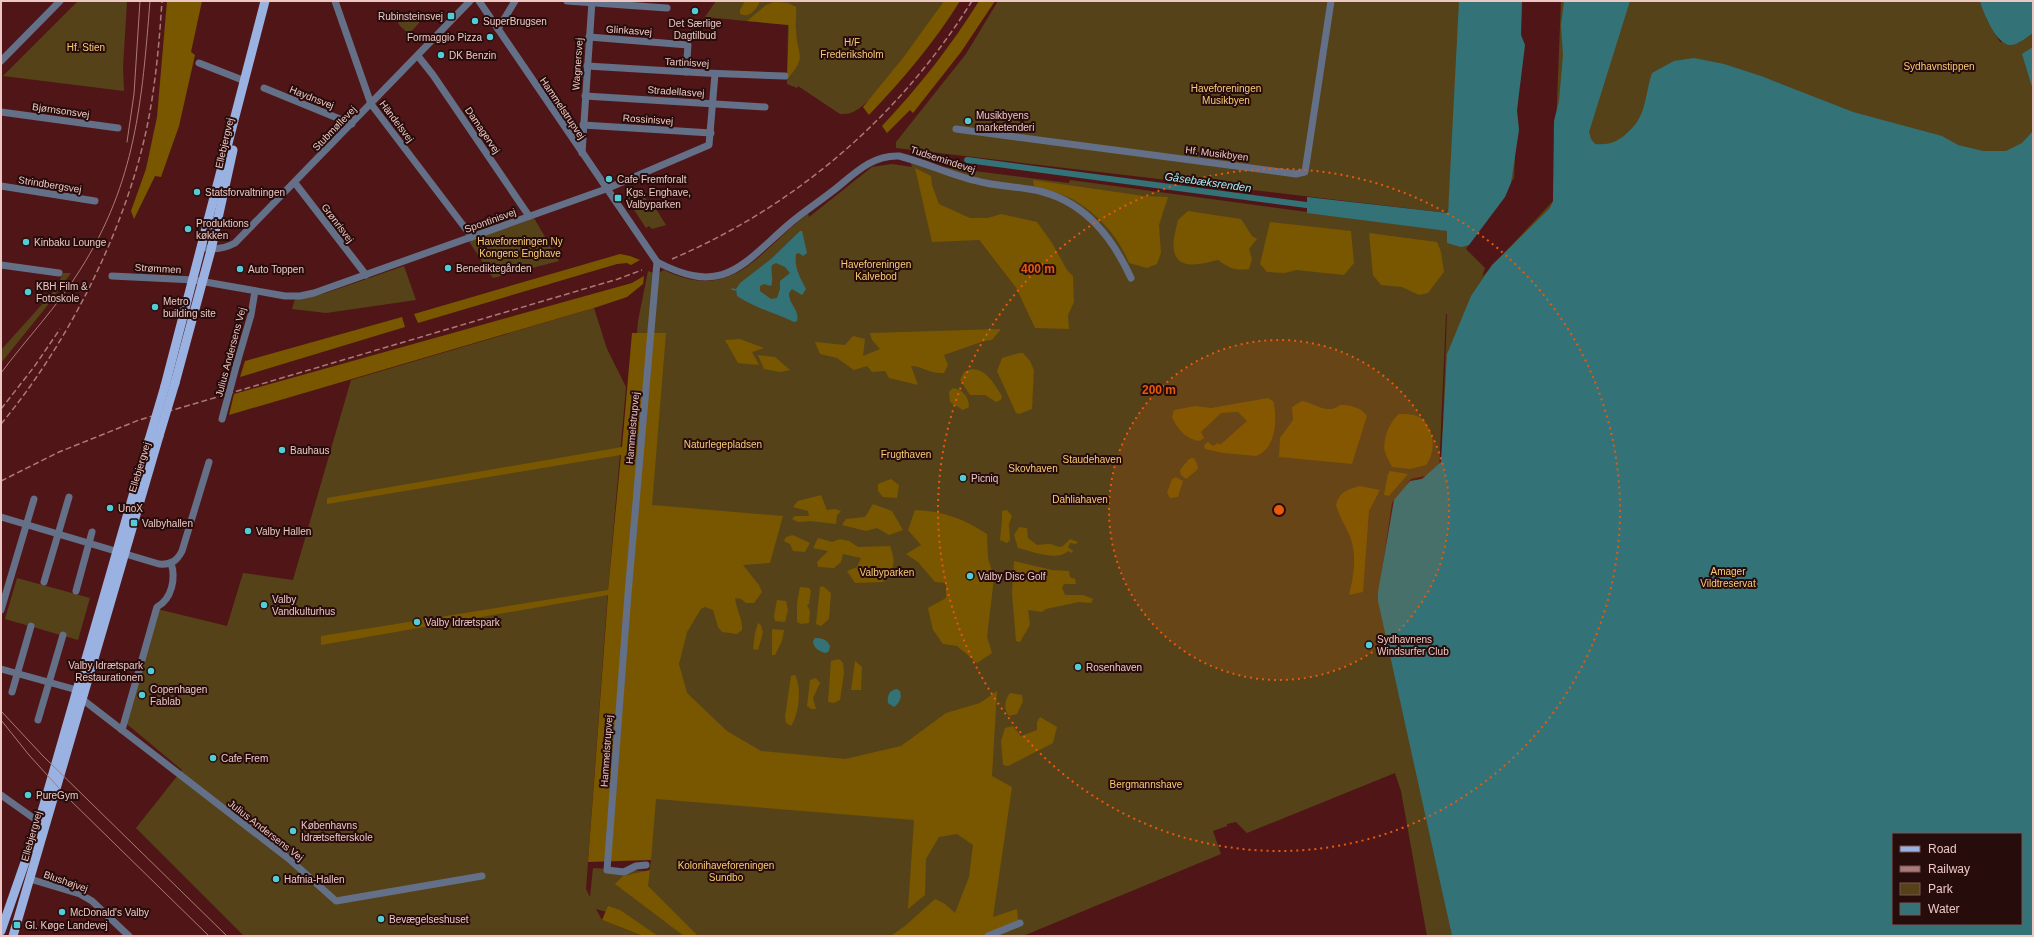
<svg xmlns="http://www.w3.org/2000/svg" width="2034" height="937" font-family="Helvetica,sans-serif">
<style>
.green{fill:#564218;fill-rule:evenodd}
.forest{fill:#785700}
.water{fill:#337378;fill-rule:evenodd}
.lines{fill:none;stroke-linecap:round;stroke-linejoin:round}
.stream{stroke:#337378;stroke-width:1.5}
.canal{stroke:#337378;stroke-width:6}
.minor{stroke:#647087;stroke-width:7}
.major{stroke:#99b2e2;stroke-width:9}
.tram{stroke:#a97a79;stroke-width:1}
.rail{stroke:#a97a79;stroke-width:1.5;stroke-dasharray:6 3;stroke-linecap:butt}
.minor-bridge{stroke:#647087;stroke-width:7}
.major-bridge{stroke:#99b2e2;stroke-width:9}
.ring{fill:none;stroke:#e8590c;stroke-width:2;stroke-dasharray:2 4}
.poi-dot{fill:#52ccd6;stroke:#260c0b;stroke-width:1.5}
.labels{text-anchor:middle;stroke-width:4;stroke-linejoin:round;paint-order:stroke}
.poi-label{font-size:10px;fill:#edc7c4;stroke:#260c0b;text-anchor:start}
.street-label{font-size:10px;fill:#edc7c4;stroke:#260c0b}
.park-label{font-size:10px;fill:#f9cd76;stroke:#260c0b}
.water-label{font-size:11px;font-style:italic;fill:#a3f2f9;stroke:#260c0b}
.centre{fill:#e8590c;stroke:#260c0b;stroke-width:2}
.ring-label{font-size:12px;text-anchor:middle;font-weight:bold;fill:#e8590c;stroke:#260c0b;stroke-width:4;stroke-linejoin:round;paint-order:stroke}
</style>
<rect width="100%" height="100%" fill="#501617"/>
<!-- green -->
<g class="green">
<polygon points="78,1 127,1 123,67 124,91 3,76"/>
<path d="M716,1h228c-17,24 -68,102 -91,111 -4,2 -9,2 -13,2l-42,-28 -1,2 -10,-4 1,-59 -83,-8z"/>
<path d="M998,1h524l-8,177 -48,71 19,19 -3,9 71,-76 8,-200h68v2l1,-2h350l7,19 13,22 18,1 15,-10v903h-579l-60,-436 -2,3 -13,88 73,345h-25l-26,-145 -6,-18 -148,60 -11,-11 -9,2v2l-14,5 8,23 -198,82h-372l-34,-21 -21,-6 6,11 41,16h-399l-108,-108 46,-58 -60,-50 31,-112 74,18 16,-53 50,7 58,-200 243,-72 13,41 19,38 -18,203 -22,299 4,8 3,-29 53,3 2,9 3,-20 -23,-424 10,-115 10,-50 9,3 7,-4c71,34 95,-20 144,-56l1,3 63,-50 20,-3 20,3 -1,-4 158,20 1,-3 379,51 1,-42 -2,24 -552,-65v-6l70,-88zM981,238l54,71 -1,16 -18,-37 -37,-48zM1446,314h1l-6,158 -34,12 4,-5 28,-6zM1893,834h128v90h-128z"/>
<polygon points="392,13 418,14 419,23 409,34 400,26"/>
<polygon points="640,190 650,205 647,206 648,212 656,209 666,225 652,229 649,226 646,228 627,199"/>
<polygon points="534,218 559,261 493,278 468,240"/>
<polygon points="404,266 416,300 326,313 292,309 295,299 326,293"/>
<polygon points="63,273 71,273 47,306 1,363 1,350 55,290"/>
<polygon points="17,578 90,598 78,640 5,619"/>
</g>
<!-- forest -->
<g class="forest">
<polygon points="167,1 202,1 191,52 195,55 179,126 161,177 155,176 134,219 131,211 146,169 157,117"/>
<path d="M745,1h15c-3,8 -11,18 -20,13v-4z"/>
<path d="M944,1h16c-26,42 -57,78 -91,114l-6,-8 4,-5 36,-44z"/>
<path d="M979,1h16l-34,51 -48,61 -3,-3 -23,23 -5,-7c36,-38 69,-80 97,-125z"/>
<path d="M774,2l14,1 8,4c1,8 -1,15 0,23 1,26 12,26 -9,49l2,-54 -42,-4 19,-16z"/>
<polygon points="915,168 931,176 932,185 939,204 970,218 988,218 1001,214 1037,222 1052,243 1067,270 1073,276 1074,302 1068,315 1069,329 1035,328 1016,288 979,240 932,242"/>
<path d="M1033,180l111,16 24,1 -9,28 2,28 -4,11 -10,4 -18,-5c-10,-26 -32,-50 -57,-64 -11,-6 -25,-9 -38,-13z"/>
<path d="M1188,211l53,8 11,17 5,3 -8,10 3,10 -3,10c-14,2 -20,-1 -31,-9 -13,3 -40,12 -44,-9 -2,-8 2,-22 4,-31z"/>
<polygon points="1270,222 1351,231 1354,263 1344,275 1296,270 1285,273 1267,272 1260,264"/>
<polygon points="1369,233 1437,242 1441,252 1444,272 1428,293 1419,295 1402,287 1381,285 1373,275"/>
<polygon points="620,254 630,256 640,260 631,265 627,263 617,264 418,323 414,314"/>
<polygon points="644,276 643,284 627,297 594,308 229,415 234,394 632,283"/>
<polygon points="402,317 405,327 240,377 245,361"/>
<path d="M1001,329l-9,11 -8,1 -40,14 4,10 -4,8c-16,1 -18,-6 -33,-7l7,19 -29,-7 -4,-7 -13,1 -5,-6 -13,4 -17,-12 -17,-4 -5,-12 30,3 8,-9 12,3 -2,17 17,-7 -8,-9 -2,-7z"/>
<path d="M632,333h34l-14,172 131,11 -13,47 -27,2 16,20 3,7 -8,11h-8l-5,-4 -6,-1c1,11 8,21 7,32l-5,4 -15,-2 -4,-5 -5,-17 -8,-3 -4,2 -14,23 -8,32 8,29 40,38 34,20 84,8 56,-13 45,-33 34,-10 17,-12 -5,85 20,11 -19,130 24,-8 1,11 -34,16h-93l14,-10 30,-27 10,5 10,9 14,-36 4,-32 -16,-11 -18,3 -13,22 -1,36 -17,14 6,-89 -258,-21 -5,61 -63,2 20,-267 -287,50v-9l287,-46 13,-135 -294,49v-6l295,-51z"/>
<polygon points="740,339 764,348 752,352 759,365 738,363 725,340"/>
<polygon points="1019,353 1023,353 1030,361 1034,370 1032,409 1019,414 1016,413 997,371 1002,358"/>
<polygon points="758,355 775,357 790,370 780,372 764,369"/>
<path d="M971,369c16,0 23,15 31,27l-1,4 -5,2 -11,-7h-15l-10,-15 4,-8z"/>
<path d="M953,388c9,1 16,9 16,19l-6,3 -13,-8 -1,-10z"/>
<path d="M1268,398l5,3c5,16 3,49 -17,55l-33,-3 -18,-4 -1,-4 4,-3 5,4 5,-3 2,2 27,-24 -9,-9 -17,1 -20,19 3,6 -4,3c-13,-1 -23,-12 -28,-24l2,-7 21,-4 16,2z"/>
<path d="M1302,401c15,3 25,14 38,4 11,0 20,2 27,11l-15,48 -73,-7 1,-19 13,-18 -1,-13z"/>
<path d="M1399,414c7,0 16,0 22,4 13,10 16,34 5,47l-16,4 -18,-2c-2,-5 -6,-10 -7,-15 -3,-12 5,-31 14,-38z"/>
<polygon points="1193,458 1195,459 1198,467 1197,470 1186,479 1181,475 1180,470 1189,459"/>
<polygon points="1390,471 1408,474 1389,496 1384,495 1388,474"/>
<polygon points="1176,477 1183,481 1178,497 1170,498 1167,493 1172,479"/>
<polygon points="891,479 899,485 897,498 883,497 878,491 878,484"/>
<path d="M1360,486l20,4 -11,21 -6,81 -14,3c5,-20 8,-39 1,-59 -5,-11 -11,-20 -14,-31 3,-13 12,-16 24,-19z"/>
<polygon points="821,495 827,510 835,509 841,511 837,515 836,524 810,521 798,522 792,519 795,516 809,516 808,511 793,507 798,501"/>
<polygon points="873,504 892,511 903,530 889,535 877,528 866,531 842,525 846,519 865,517"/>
<path d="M915,510c28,1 49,9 72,24l1,24 6,20 -7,59 5,16 -15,10 -20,-17 -14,-2 -10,-14 -5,-22 18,-10v-15l-11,-1 -17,-20 -12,-8 15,-9 -13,-15z"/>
<polygon points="1007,510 1012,516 1009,524 1010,540 1007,543 1000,540 1002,520 1002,511"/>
<path d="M1019,527l8,1 1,10 9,7c4,0 10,-2 13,-1 13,4 10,5 20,-5l8,3 -2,2 -6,-1 -2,4 5,4 -1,2 -4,-2c-11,11 -37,0 -50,-3l-4,-13z"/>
<polygon points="793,535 810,543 805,552 793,551 790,544 784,541 786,537"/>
<path d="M818,538l14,4 8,-3 9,2 9,6 32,-1c6,17 5,23 -7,36l-28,1 -8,-12 10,-4 4,-9 -18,-4 -2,8 -7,6 -16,-1 -1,-5 11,-11 -15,-3z"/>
<polygon points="1014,561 1052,570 1069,571 1070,577 1075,579 1076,584 1064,584 1062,588 1065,595 1083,595 1093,599 1091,603 1079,602 1046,609 1042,612 1028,610 1030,625 1020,642 1016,641 1012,593"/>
<polygon points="823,586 831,593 829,619 821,626 816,624 820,587"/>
<polygon points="800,587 809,588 811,591 809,604 807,605 810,611 809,623 801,624 797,622 797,603"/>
<polygon points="777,600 786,601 788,610 785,622 775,621 774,616"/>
<polygon points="758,623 761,625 763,633 758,650 753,649 755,633"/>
<polygon points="772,629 784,630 782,641 775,655 772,655"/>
<polygon points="839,659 843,663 844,673 840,700 834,703 828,702 831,661"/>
<polygon points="855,661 862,667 861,690 851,690"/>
<path d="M795,675c7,13 4,39 -4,51l-5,-3 -1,-6 6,-41z"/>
<polygon points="816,678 820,683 813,698 816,709 811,709 807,706 810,680"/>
<path d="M1010,693l12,2 1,6 -6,13 -8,2c-6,-7 -4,-17 1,-23z"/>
<polygon points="1040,717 1057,727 1053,743 1008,766 1003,765 1001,741 1005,728 1013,726 1021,736 1037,730 1037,722"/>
<polygon points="650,870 648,886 698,936 684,936 615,884 623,876"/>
<polygon points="608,906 620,910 658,936 643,936 602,920"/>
</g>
<!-- water -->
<g class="water">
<polygon points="1459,1 1522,1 1521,35 1525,45 1517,110 1519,130 1511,183 1505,197 1469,245 1461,247 1447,243 1447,231 1307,213 1307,197 1448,213"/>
<path d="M1564,1h66l-41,131 2,7 4,5c13,1 21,-1 31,-10 21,-17 18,-36 26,-61l22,-12 20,-3 30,6 37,12 92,36 89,24 16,9 25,6h23l16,-8 11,-12v805h-581l-74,-335v-9l16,-92 16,-19 12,-2 19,-17 6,-108 24,-58 21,-31 58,-57 3,-7 1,-80 5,-20 4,-46 -2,-30zM1893,834h128v90h-128z"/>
<path d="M1980,1h53v32c-7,5 -14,11 -22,12 -14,1 -28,-32 -31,-44z"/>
<polygon points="2033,47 2033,90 2022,54"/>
<path d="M800,231h2l5,22 -4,3 -4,-3 -3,1c-2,14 4,23 10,35l-4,6 -10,-6 -3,4c-1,10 11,17 8,28l-3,1c-19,-9 -39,-14 -57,-26l-1,-7 4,-6 31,-24zM776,263l9,4 5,6 -10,8v8l-3,9 -6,1 -11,-8v-5l4,-2 7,2c3,-7 -1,-14 1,-21z"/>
<path d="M815,638c8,0 12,2 15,8l-1,5 -3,2c-6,-1 -13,-5 -13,-12z"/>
<path d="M897,689l3,2c2,7 0,11 -6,16l-6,-4c-1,-7 1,-13 9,-14z"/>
</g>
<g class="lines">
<!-- stream -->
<polyline class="stream" points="732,289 736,290"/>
<!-- canal -->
<polyline class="canal" points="967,160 1314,206"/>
<!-- minor -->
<g class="minor">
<polyline points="335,1 371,104 472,237"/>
<polyline points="479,1 657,262 628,594 607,870 624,872 636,866 646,865"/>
<polyline points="567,1 667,8"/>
<polyline points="498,29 515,1"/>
<polyline points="589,37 688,45 686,72"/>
<polyline points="418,56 433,75 529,216"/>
<polyline points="1,61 60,1"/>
<polyline points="199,63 245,81"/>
<polyline points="587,66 705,73 785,76"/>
<polyline points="264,88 352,124"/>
<polyline points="585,96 765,107"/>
<polyline points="1,112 118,128"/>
<polyline points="583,125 711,133"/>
<polyline points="956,129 1296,174 1305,172 1331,1"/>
<polyline points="582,153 592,1"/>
<polyline points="295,183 366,275"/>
<polyline points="1,186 95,201"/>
<path d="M202,247c11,3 22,2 33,-4l235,-242"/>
<path d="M657,262c66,34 83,5 131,-37 16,-14 34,-25 51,-39 18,-15 35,-31 60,-30 29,7 57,22 87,27 19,4 38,4 57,9 44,12 70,47 88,86"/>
<polyline points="1,265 59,273"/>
<polyline points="112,276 194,280 285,296 300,296 314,293 606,189 709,145 715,74"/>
<polyline points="237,363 251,315 255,291"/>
<path d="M1,517l158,47c12,1 18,-3 23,-13l27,-89"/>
<polyline points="44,582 69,497"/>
<polyline points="76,591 92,532"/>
<polyline points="1,610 34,499"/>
<polyline points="1,669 77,690"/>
<polyline points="12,692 31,626"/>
<polyline points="82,699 289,859 336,901 482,876"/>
<polyline points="38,720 63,635"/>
<path d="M122,730l35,-123c15,-8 19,-29 14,-44"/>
<polyline points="1,795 39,822"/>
<polyline points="30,879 80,894 92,901 129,936"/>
<polyline points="988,936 1020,923"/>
</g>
<!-- major -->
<g class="major">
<polyline points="175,383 211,250 233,150"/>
<polyline points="165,386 265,1"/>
<polyline points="1,931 39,822 149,440"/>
<polyline points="13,936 159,436"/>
</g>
<!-- tram -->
<g class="tram">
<polyline points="127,142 134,94 140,1"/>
<path d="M1,373c26,-35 56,-66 79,-103 56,-88 62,-169 70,-269"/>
<polyline points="1,711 43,756 227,936"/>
<polyline points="1,720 29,755 68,798 209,936"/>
</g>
<!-- rail -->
<g class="rail">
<path d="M672,259c124,-53 228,-143 300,-258"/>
<polyline points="1,409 34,367 60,329"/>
<path d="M1,424c66,-79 121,-188 144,-288 10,-44 14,-90 17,-135"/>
<polyline points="1,481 59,452 139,420 618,279 642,270"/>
</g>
<!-- minor-bridge -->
<polyline class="minor-bridge" points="222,419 237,363"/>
<!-- major-bridge -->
<g class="major-bridge">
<polyline points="159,436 175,383"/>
<polyline points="149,440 165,386"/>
</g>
</g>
<!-- distance rings -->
<circle cx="1279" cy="510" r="170" fill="#e8590c" fill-opacity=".12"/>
<g class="ring">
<circle cx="1279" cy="510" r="170"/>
<circle cx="1279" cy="510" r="341"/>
</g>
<!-- markers -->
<g class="poi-dot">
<circle cx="695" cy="11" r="4"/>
<rect x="447" y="12" width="8" height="8" rx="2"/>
<circle cx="475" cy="21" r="4"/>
<circle cx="490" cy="37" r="4"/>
<circle cx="441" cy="55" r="4"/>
<circle cx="968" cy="121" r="4"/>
<circle cx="609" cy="179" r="4"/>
<circle cx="197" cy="192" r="4"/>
<rect x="614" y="194" width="8" height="8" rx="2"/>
<circle cx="188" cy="229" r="4"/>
<circle cx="26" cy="242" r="4"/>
<circle cx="448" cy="268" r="4"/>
<circle cx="240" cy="269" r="4"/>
<circle cx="28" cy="292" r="4"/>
<circle cx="155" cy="307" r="4"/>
<circle cx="282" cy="450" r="4"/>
<circle cx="963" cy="478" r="4"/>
<circle cx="110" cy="508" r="4"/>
<rect x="130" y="519" width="8" height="8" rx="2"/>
<circle cx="248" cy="531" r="4"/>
<circle cx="970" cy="576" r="4"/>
<circle cx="264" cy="605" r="4"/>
<circle cx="417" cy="622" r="4"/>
<circle cx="1369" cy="645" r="4"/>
<circle cx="1078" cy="667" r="4"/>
<circle cx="151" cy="671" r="4"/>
<circle cx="142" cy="695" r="4"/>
<circle cx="213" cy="758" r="4"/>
<circle cx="28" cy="795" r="4"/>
<circle cx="293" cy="831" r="4"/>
<circle cx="276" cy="879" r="4"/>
<circle cx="62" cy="912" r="4"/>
<circle cx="381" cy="919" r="4"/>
<rect x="13" y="921" width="8" height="8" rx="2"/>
</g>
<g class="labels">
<!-- poi labels -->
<g class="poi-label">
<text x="443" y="20" text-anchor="end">Rubinsteinsvej</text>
<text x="483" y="25">SuperBrugsen</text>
<text x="695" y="27" text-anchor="middle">Det Særlige<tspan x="695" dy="12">Dagtilbud</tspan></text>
<text x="482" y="41" text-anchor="end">Formaggio Pizza</text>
<text x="449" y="59">DK Benzin</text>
<text x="976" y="119">Musikbyens<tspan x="976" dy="12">marketenderi</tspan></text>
<text x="617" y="183">Cafe Fremforalt</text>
<text x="205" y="196">Statsforvaltningen</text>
<text x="626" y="196">Kgs. Enghave,<tspan x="626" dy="12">Valbyparken</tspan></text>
<text x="196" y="227">Produktions<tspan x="196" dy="12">køkken</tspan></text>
<text x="34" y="246">Kinbaku Lounge</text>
<text x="456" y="272">Benediktegården</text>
<text x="248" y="273">Auto Toppen</text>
<text x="36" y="290">KBH Film &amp;<tspan x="36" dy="12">Fotoskole</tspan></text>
<text x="163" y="305">Metro<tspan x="163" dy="12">building site</tspan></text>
<text x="290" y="454">Bauhaus</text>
<text x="971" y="482">Picniq</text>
<text x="118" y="512">UnoX</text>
<text x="142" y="527">Valbyhallen</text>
<text x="256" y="535">Valby Hallen</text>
<text x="978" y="580">Valby Disc Golf</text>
<text x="272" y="603">Valby<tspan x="272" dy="12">Vandkulturhus</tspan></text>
<text x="425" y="626">Valby Idrætspark</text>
<text x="1377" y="643">Sydhavnens<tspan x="1377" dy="12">Windsurfer Club</tspan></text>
<text x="143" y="669" text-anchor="end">Valby Idrætspark<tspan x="143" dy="12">Restaurationen</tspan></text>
<text x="1086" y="671">Rosenhaven</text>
<text x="150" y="693">Copenhagen<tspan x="150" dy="12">Fablab</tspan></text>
<text x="221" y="762">Cafe Frem</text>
<text x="36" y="799">PureGym</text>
<text x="301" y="829">Københavns<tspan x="301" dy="12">Idrætsefterskole</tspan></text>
<text x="284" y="883">Hafnia-Hallen</text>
<text x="70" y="916">McDonald's Valby</text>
<text x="389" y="923">Bevægelseshuset</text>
<text x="25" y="929">Gl. Køge Landevej</text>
</g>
<!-- street labels -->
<g class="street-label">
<text transform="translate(629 30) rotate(4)" y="4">Glinkasvej</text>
<text transform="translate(687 62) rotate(3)" y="4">Tartinisvej</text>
<text transform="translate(577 64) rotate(-86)" y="4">Wagnersvej</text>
<text transform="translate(676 91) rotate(4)" y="4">Stradellasvej</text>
<text transform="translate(312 97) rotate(22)" y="4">Haydnsvej</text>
<text transform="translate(563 108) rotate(56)" y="4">Hammelstrupvej</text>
<text transform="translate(61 110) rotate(8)" y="4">Bjørnsonsvej</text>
<text transform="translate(648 119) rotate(4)" y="4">Rossinisvej</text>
<text transform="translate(397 121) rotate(53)" y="4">Händelsvej</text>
<text transform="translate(334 128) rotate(-46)" y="4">Stubmøllevej</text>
<text transform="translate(483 130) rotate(56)" y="4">Damagervej</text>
<text transform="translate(224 143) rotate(-77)" y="4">Ellebjergvej</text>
<text transform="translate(1217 153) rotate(7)" y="4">Hf. Musikbyen</text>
<text transform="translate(943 159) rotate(18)" y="4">Tudsemindevej</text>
<text transform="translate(50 184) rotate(9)" y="4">Strindbergsvej</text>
<text transform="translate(490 220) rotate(-20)" y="4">Spontinisvej</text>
<text transform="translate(338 223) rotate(53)" y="4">Grønrisvej</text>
<text transform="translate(158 268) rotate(3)" y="4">Strømmen</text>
<text transform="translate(230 352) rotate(-75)" y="4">Julius Andersens Vej</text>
<text transform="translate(632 428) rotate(-85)" y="4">Hammelstrupvej</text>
<text transform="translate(139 467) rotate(-73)" y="4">Ellebjergvej</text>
<text transform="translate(606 751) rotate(-86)" y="4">Hammelstrupvej</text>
<text transform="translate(266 830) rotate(38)" y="4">Julius Andersens Vej</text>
<text transform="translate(31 836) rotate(-74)" y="4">Ellebjergvej</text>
<text transform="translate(66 881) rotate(19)" y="4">Blushøjvej</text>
</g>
<!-- park labels -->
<g class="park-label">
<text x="852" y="46">H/F<tspan x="852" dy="12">Frederiksholm</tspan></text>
<text x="86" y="51">Hf. Stien</text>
<text x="1939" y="70">Sydhavnstippen</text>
<text x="1226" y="92">Haveforeningen<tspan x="1226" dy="12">Musikbyen</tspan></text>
<text x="520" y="245">Haveforeningen Ny<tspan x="520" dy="12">Kongens Enghave</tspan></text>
<text x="876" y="268">Haveforeningen<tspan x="876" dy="12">Kalvebod</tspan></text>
<text x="723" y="448">Naturlegepladsen</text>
<text x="906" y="458">Frugthaven</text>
<text x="1092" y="463">Staudehaven</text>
<text x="1033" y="472">Skovhaven</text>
<text x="1080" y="503">Dahliahaven</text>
<text x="1728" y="575">Amager<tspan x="1728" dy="12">Vildtreservat</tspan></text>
<text x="887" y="576">Valbyparken</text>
<text x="1146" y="788">Bergmannshave</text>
<text x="726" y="869">Kolonihaveforeningen<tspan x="726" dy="12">Sundbo</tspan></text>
</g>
<!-- water labels -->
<g class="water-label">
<text transform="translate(1208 182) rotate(8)" y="4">Gåsebæksrenden</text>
</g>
</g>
<circle cx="1279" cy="510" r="6" class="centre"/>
<g class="ring-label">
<text x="1038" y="273">400 m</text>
<text x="1159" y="394">200 m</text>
</g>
<!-- border -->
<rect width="2034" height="937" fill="none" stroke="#edc7c4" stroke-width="4"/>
<!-- legend -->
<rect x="1892" y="833" width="130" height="92" fill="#260c0b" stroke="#765755"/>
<rect x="1900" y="846" width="20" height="6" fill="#99b2e2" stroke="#765755"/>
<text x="1928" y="853" font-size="12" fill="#edc7c4">Road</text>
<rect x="1900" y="866" width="20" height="6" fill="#a97a79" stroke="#765755"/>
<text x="1928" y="873" font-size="12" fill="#edc7c4">Railway</text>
<rect x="1900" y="883" width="20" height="12" fill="#564218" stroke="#765755"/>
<text x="1928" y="893" font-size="12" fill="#edc7c4">Park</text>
<rect x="1900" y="903" width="20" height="12" fill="#337378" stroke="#765755"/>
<text x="1928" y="913" font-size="12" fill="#edc7c4">Water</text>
</svg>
